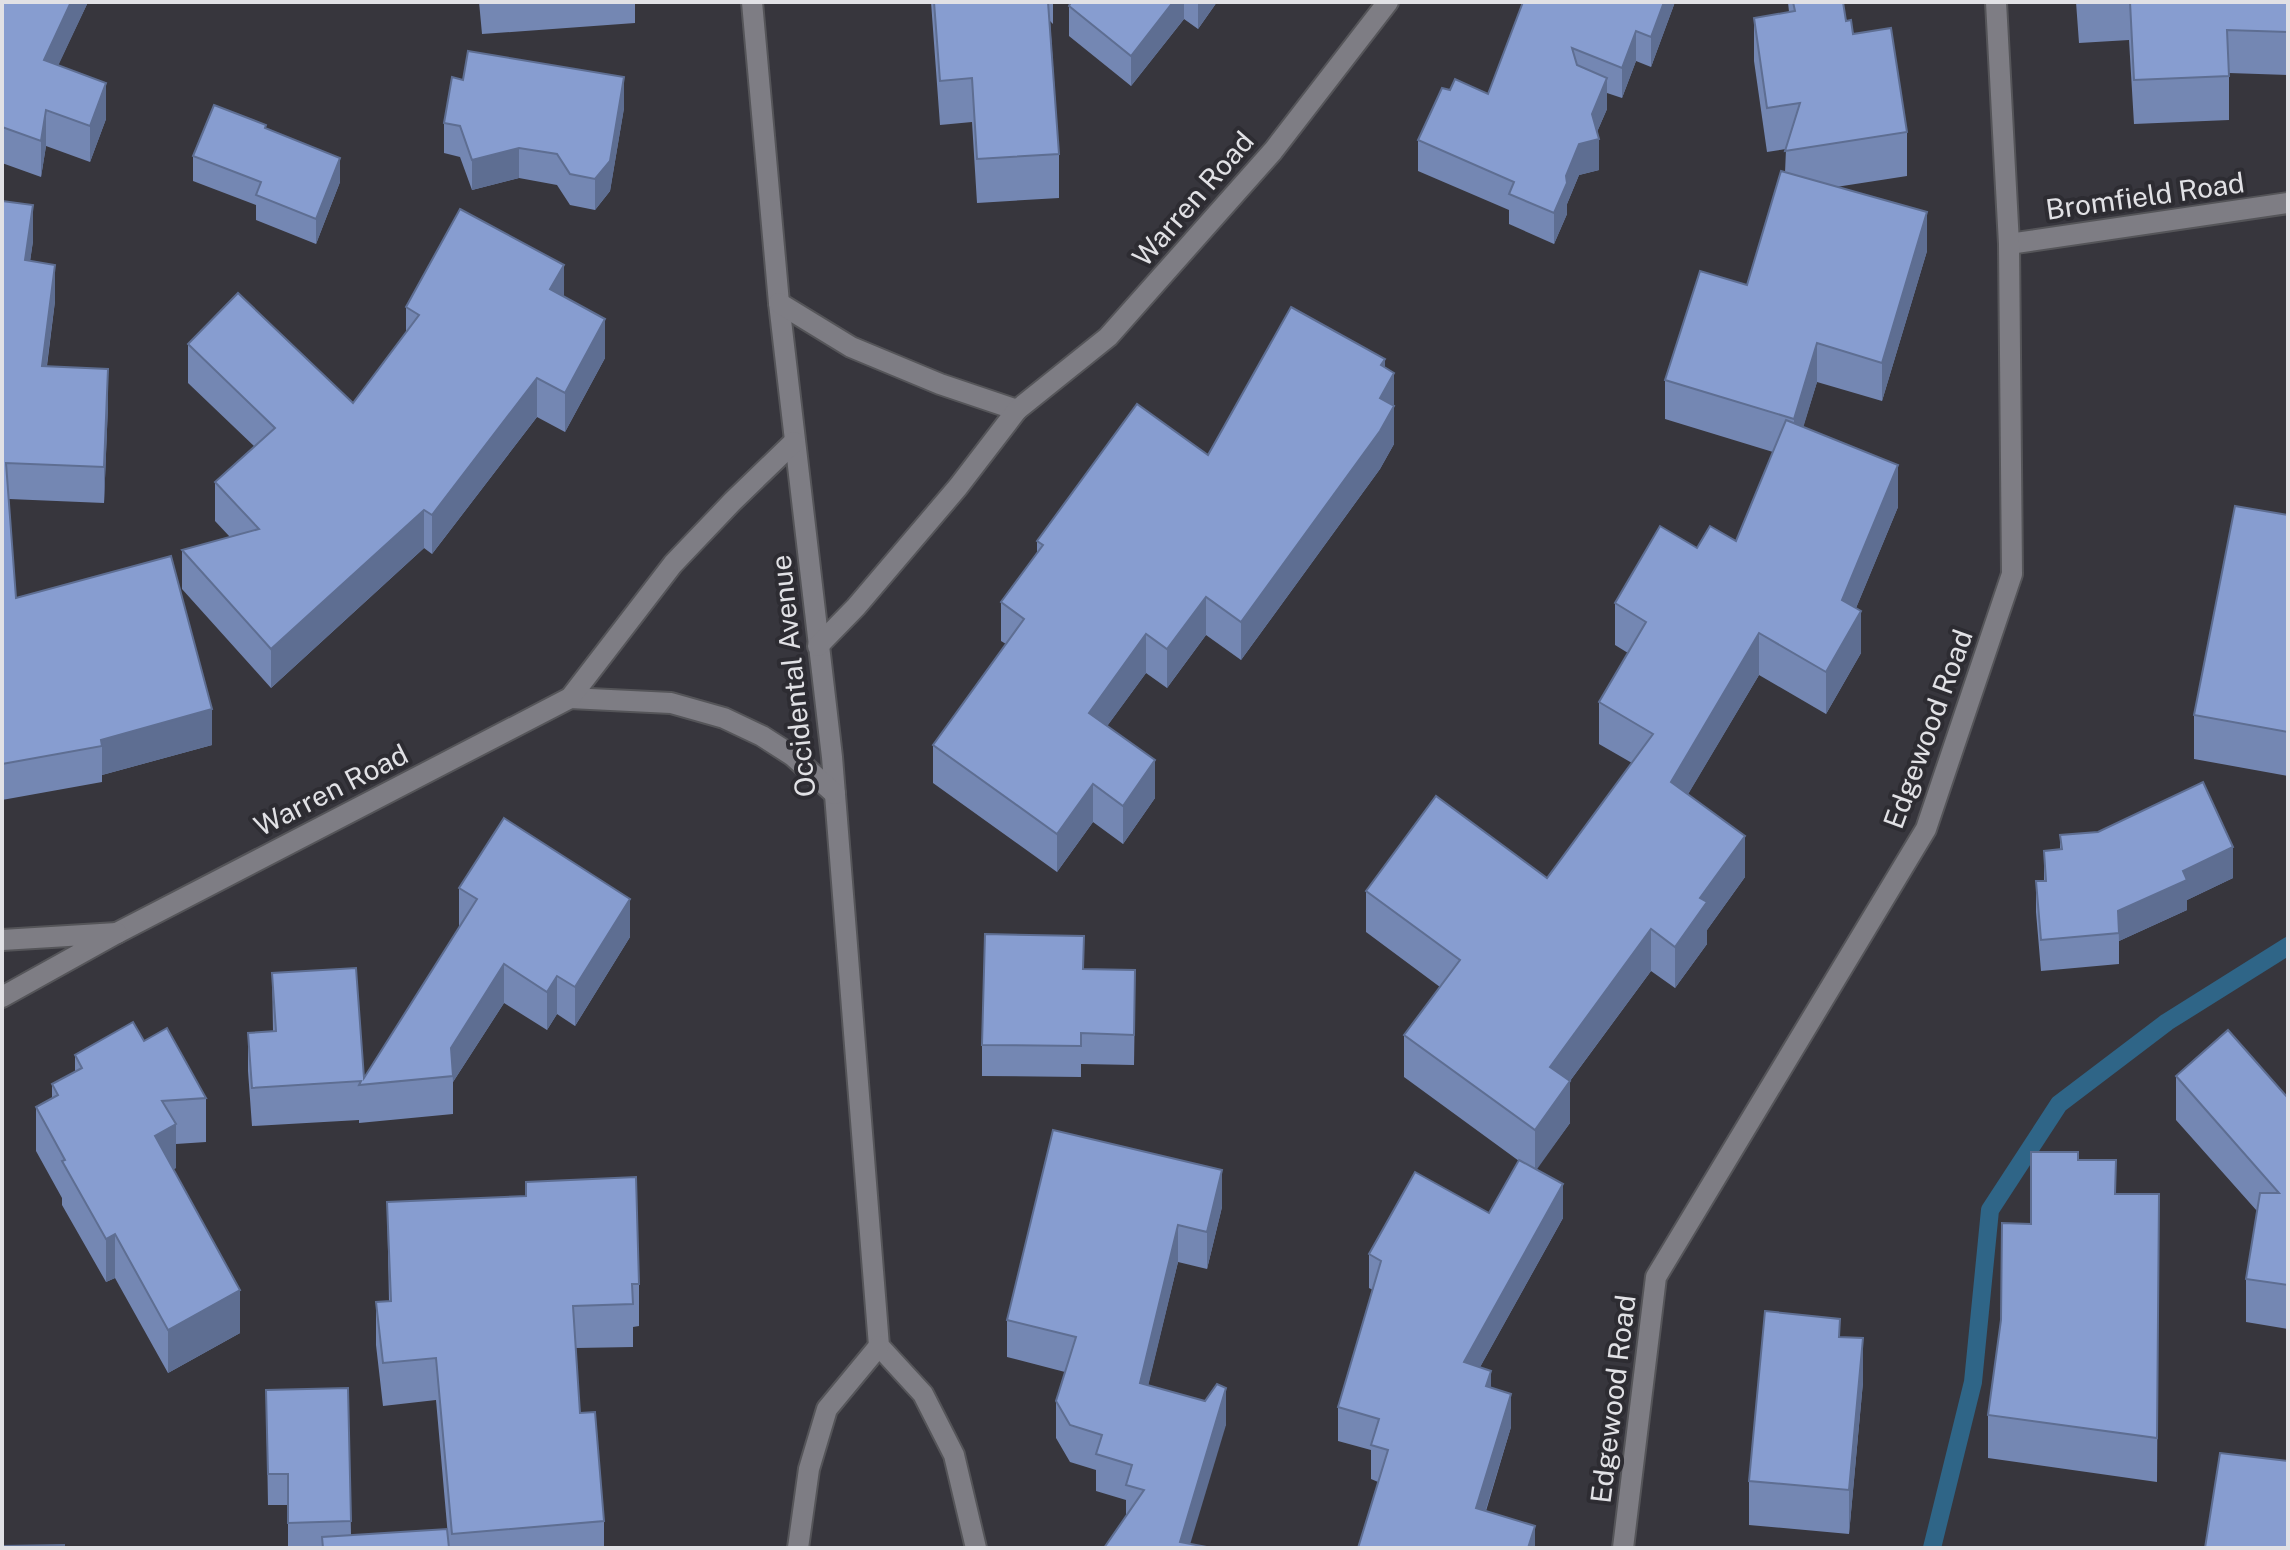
<svg xmlns="http://www.w3.org/2000/svg" width="2290" height="1550" font-family="'Public Sans',sans-serif">
<style>
.lines{fill:none;stroke-linecap:round;stroke-linejoin:round}
.stream{stroke:#2f6587;stroke-width:18}
.street-casing{stroke:#555559;stroke-width:24}
.street{stroke:#7e7d84;stroke-width:20}
.wall{fill:#7487b3}
.shaded-wall{fill:#5e6e92}
.building{fill:#879dd0;stroke:#5e6e92;stroke-width:2}
.labels{text-anchor:middle;stroke-width:8;stroke-linejoin:round;paint-order:stroke}
.street-label{font-size:28px;fill:#e1e1e5;stroke:#2d2c32}
</style>
<rect width="100%" height="100%" fill="#37363d"/>
<g class="lines">
<!-- stream -->
<polyline class="stream" points="1932,1548 1973,1382 1990,1210 2059,1104 2167,1022 2288,946"/>
<defs>
<g id="street">
<polyline points="752,2 779,303 832,757 879,1346 923,1394 954,1455 976,1548"/>
<polyline points="2009,244 2288,203"/>
<polyline points="779,303 851,347 940,384 1017,410"/>
<polyline points="818,646 856,607 958,487 1017,410 1108,337 1273,151 1388,2"/>
<polyline points="570,698 671,703 724,718 762,736 793,756 835,794"/>
<polyline points="117,933 570,698 673,564 733,501 794,442"/>
<polyline points="2,940 117,933 2,997"/>
<polyline points="798,1548 809,1469 827,1409 879,1346"/>
<polyline points="1623,1548 1656,1277 1926,829 2012,574 2009,244 1996,2"/>
</g>
</defs>
<!-- street casing -->
<use href="#street" class="street-casing"/>
<!-- street -->
<use href="#street" class="street"/>
</g>
<!-- wall -->
<g class="wall">
<polygon points="2,2 88,2 58,65 106,119 90,162 46,146 41,177 2,163"/>
<polygon points="479,2 635,2 635,23 482,34"/>
<polygon points="931,2 1053,2 1053,24 1050,21 1059,154 1059,198 977,203 972,122 940,125"/>
<polygon points="1071,2 1217,2 1198,29 1184,19 1131,86 1069,36 1069,6"/>
<polygon points="1523,2 1675,2 1651,67 1636,61 1622,98 1607,93 1607,109 1597,132 1599,170 1579,175 1567,204 1567,214 1554,244 1509,224 1509,210 1418,171 1418,140 1450,90 1488,94"/>
<polygon points="1788,2 1843,2 1846,21 1907,132 1907,176 1836,187 1927,251 1882,401 1817,382 1803,427 1898,507 1856,608 1861,653 1826,714 1759,675 1688,794 1745,877 1707,930 1707,944 1675,988 1651,971 1570,1081 1570,1123 1536,1169 1563,1218 1480,1367 1511,1427 1486,1511 1535,1548 1371,1479 1371,1450 1338,1441 1338,1407 1373,1290 1369,1288 1369,1254 1489,1213 1519,1161 1404,1077 1404,1035 1440,987 1366,932 1366,891 1547,878 1632,763 1599,744 1599,702 1628,653 1615,645 1615,603 1697,548 1736,541 1773,452 1665,419 1665,380 1747,285 1785,173 1786,149 1767,152 1754,61 1754,18 1789,12"/>
<polygon points="2076,2 2288,2 2288,75 2229,73 2229,120 2134,124 2129,40 2079,43"/>
<polygon points="624,108 610,191 595,210 570,205 557,185 519,178 472,190 460,157 444,153 444,123"/>
<polygon points="266,129 340,182 316,244 256,220 256,205 193,181 193,156"/>
<polygon points="2,201 33,241 30,261 55,301 47,366 108,405 104,503 9,499 16,598 212,745 102,775 102,782 2,800"/>
<polygon points="564,297 605,358 565,432 537,417 432,554 424,548 271,688 182,589 182,550 230,537 215,521 215,482 255,447 188,383 188,344 353,403 406,332 406,307"/>
<polygon points="1385,367 1394,411 1394,444 1380,469 1241,660 1206,635 1167,688 1146,673 1107,726 1155,798 1123,844 1093,822 1057,872 933,783 933,745 1006,644 1001,641 1001,602 1037,553 1037,541"/>
<polygon points="2288,515 2288,776 2194,759 2194,715"/>
<polygon points="2060,835 2233,878 2187,900 2187,910 2119,941 2119,964 2041,971 2036,912 2036,881 2044,881 2044,851 2060,849"/>
<polygon points="459,888 630,937 575,1026 557,1014 547,1030 504,1003 453,1082 453,1114 359,1123 359,1120 252,1126 248,1071 248,1033 273,1031 272,973 364,1078 460,927 459,926"/>
<polygon points="1084,969 1135,1000 1134,1065 1081,1064 1081,1077 982,1076 982,1045"/>
<polygon points="144,1041 206,1098 206,1142 176,1144 176,1168 173,1169 240,1333 168,1373 115,1278 106,1282 62,1205 62,1198 36,1151 36,1107 52,1099 52,1084 75,1072 75,1055"/>
<polygon points="2176,1076 2288,1098 2288,1329 2246,1322 2246,1279 2257,1211 2176,1120"/>
<polygon points="1053,1130 1222,1207 1207,1269 1178,1262 1148,1385 1226,1425 1104,1548 1126,1516 1126,1500 1096,1491 1096,1470 1070,1462 1056,1438 1056,1401 1065,1372 1007,1357 1007,1320"/>
<polygon points="2078,1160 2116,1194 2159,1194 2157,1482 1988,1458 1988,1415 2001,1320 2031,1224"/>
<polygon points="387,1202 639,1284 639,1326 633,1327 633,1347 576,1348 580,1413 604,1521 604,1548 449,1548 436,1400 383,1406 376,1345 376,1302 389,1301"/>
<polygon points="1840,1337 1863,1382 1849,1534 1749,1525 1749,1481"/>
<polygon points="348,1388 351,1535 449,1548 288,1548 288,1505 268,1505 266,1390"/>
</g>
<!-- shaded-wall -->
<g class="shaded-wall">
<polygon points="71,2 88,2 44,96 44,60"/>
<polygon points="1173,2 1184,2 1184,19 1131,86 1131,56"/>
<polygon points="1198,2 1217,2 1198,29"/>
<polygon points="1664,2 1675,2 1651,67 1651,37"/>
<polygon points="1636,31 1636,61 1622,98 1622,68"/>
<polygon points="624,77 624,108 610,191 595,210 595,179"/>
<polygon points="1607,78 1607,109 1593,141 1599,139 1599,170 1579,175 1567,204 1567,214 1554,244 1554,213 1566,176"/>
<polygon points="106,83 106,119 90,162 90,126"/>
<polygon points="46,110 46,146 41,177 41,141"/>
<polygon points="519,148 519,178 472,190 472,160"/>
<polygon points="340,158 340,182 316,244 316,219"/>
<polygon points="33,205 33,241 25,296 25,260"/>
<polygon points="1927,212 1927,251 1882,401 1882,363"/>
<polygon points="55,265 55,301 42,402 42,366"/>
<polygon points="564,265 564,304 550,289"/>
<polygon points="605,319 605,358 565,432 565,393"/>
<polygon points="1817,343 1817,382 1794,458 1794,419"/>
<polygon points="1385,359 1385,389 1394,373 1394,444 1380,469 1241,660 1241,622"/>
<polygon points="108,369 108,405 104,503 104,467"/>
<polygon points="537,378 537,417 432,554 432,515"/>
<polygon points="1898,465 1898,507 1842,642 1842,600"/>
<polygon points="424,510 424,548 271,688 271,649"/>
<polygon points="1206,597 1206,635 1167,688 1167,649"/>
<polygon points="1861,611 1861,653 1826,714 1826,672"/>
<polygon points="1759,633 1759,675 1671,823 1671,782"/>
<polygon points="1146,634 1146,673 1089,751 1089,713"/>
<polygon points="212,709 212,745 102,775 102,746 101,740"/>
<polygon points="1155,760 1155,798 1123,844 1123,806"/>
<polygon points="1093,784 1093,822 1057,872 1057,834"/>
<polygon points="1745,836 1745,877 1707,930 1707,944 1675,988 1675,947 1700,898"/>
<polygon points="2233,847 2233,878 2187,900 2187,910 2119,941 2118,911 2183,871"/>
<polygon points="630,899 630,937 575,1026 575,987"/>
<polygon points="1651,929 1651,971 1550,1108 1550,1067"/>
<polygon points="504,964 504,1003 453,1082 451,1048"/>
<polygon points="557,976 557,1014 547,1030 547,992"/>
<polygon points="1570,1081 1570,1123 1535,1172 1535,1130"/>
<polygon points="176,1124 176,1168 155,1179 155,1136"/>
<polygon points="1222,1170 1222,1207 1207,1269 1207,1232"/>
<polygon points="1563,1184 1563,1218 1464,1396 1464,1362"/>
<polygon points="1178,1225 1178,1262 1140,1420 1140,1383"/>
<polygon points="115,1234 115,1278 106,1282 106,1239"/>
<polygon points="240,1290 240,1333 168,1373 168,1330"/>
<polygon points="1863,1338 1863,1382 1849,1534 1849,1490"/>
<polygon points="1491,1371 1491,1405 1486,1386"/>
<polygon points="1226,1388 1226,1425 1189,1548 1180,1542"/>
<polygon points="1511,1394 1511,1427 1476,1542 1476,1508"/>
<polygon points="1535,1526 1535,1548 1528,1548"/>
</g>
<!-- building -->
<g class="building">
<polygon points="2,2 71,2 44,60 106,83 90,126 46,110 41,141 2,127"/>
<polygon points="934,2 1048,2 1059,154 977,159 972,78 940,81"/>
<polygon points="1071,2 1173,2 1131,56 1069,6"/>
<polygon points="1523,2 1664,2 1651,37 1636,31 1622,68 1572,48 1577,65 1607,78 1592,114 1599,139 1579,144 1566,176 1567,183 1554,213 1509,194 1514,182 1418,140 1442,88 1450,90 1455,79 1488,94"/>
<polygon points="1793,2 1843,2 1846,21 1851,20 1853,34 1891,28 1907,132 1785,151 1800,103 1767,108 1754,18 1795,11"/>
<polygon points="2130,2 2288,2 2288,32 2227,30 2229,76 2134,80"/>
<polygon points="468,51 624,77 610,161 595,179 570,174 557,154 519,148 472,160 460,126 444,123 452,77 463,80"/>
<polygon points="214,105 266,125 265,128 340,158 316,219 256,195 261,182 193,156"/>
<polygon points="1781,171 1927,212 1882,363 1817,343 1794,419 1665,380 1700,271 1747,285"/>
<polygon points="2,201 33,205 25,260 55,265 42,366 108,369 104,467 6,463 16,598 171,556 212,709 101,740 102,746 2,764"/>
<polygon points="460,209 564,265 550,289 605,319 565,393 537,378 432,515 424,510 271,649 182,550 259,529 215,482 275,428 188,344 238,293 353,403 419,315 406,307"/>
<polygon points="1291,307 1385,359 1381,365 1394,373 1380,398 1394,406 1380,431 1241,622 1206,597 1167,649 1146,634 1089,713 1155,760 1123,806 1093,784 1057,834 933,745 1024,619 1001,602 1043,545 1037,541 1137,404 1208,455"/>
<polygon points="1786,420 1898,465 1842,600 1861,611 1826,672 1759,633 1671,782 1745,836 1700,898 1707,902 1675,947 1651,929 1550,1067 1570,1081 1535,1130 1404,1035 1460,960 1366,891 1436,796 1547,878 1653,734 1599,702 1646,622 1615,603 1660,526 1697,548 1710,526 1736,541"/>
<polygon points="2235,506 2288,515 2288,732 2194,715"/>
<polygon points="2203,782 2233,847 2183,871 2187,880 2118,911 2119,933 2041,940 2036,881 2046,881 2044,851 2062,849 2060,835 2098,832"/>
<polygon points="504,818 630,899 575,987 557,976 547,992 504,964 451,1048 453,1076 359,1085 361,1081 252,1088 248,1033 276,1031 272,973 356,968 364,1078 477,899 459,888"/>
<polygon points="985,934 1084,936 1083,969 1135,970 1134,1035 1081,1033 1081,1046 982,1045"/>
<polygon points="133,1022 144,1041 167,1028 206,1098 162,1101 176,1124 155,1136 240,1290 168,1330 115,1234 106,1239 62,1161 65,1160 36,1107 58,1095 52,1084 82,1068 75,1055"/>
<polygon points="2228,1030 2288,1098 2288,1285 2246,1279 2260,1193 2279,1193 2176,1076"/>
<polygon points="1053,1130 1222,1170 1207,1232 1178,1225 1140,1383 1205,1401 1217,1384 1226,1388 1180,1542 1212,1548 1104,1548 1144,1490 1126,1485 1132,1465 1096,1454 1102,1435 1070,1425 1056,1401 1076,1337 1007,1320"/>
<polygon points="2031,1152 2078,1152 2078,1160 2116,1160 2115,1194 2159,1194 2157,1438 1988,1415 2001,1320 2002,1223 2031,1224"/>
<polygon points="1519,1160 1563,1184 1464,1362 1491,1371 1486,1386 1511,1394 1476,1508 1535,1526 1528,1548 1358,1548 1388,1450 1371,1445 1379,1419 1338,1407 1381,1261 1369,1254 1415,1172 1489,1213"/>
<polygon points="636,1177 639,1284 632,1284 633,1304 573,1306 580,1413 595,1412 604,1521 452,1534 436,1358 383,1363 376,1302 391,1301 387,1202 526,1196 526,1182"/>
<polygon points="1765,1311 1840,1319 1839,1337 1863,1338 1849,1490 1749,1481"/>
<polygon points="348,1388 351,1521 288,1523 288,1474 268,1474 266,1390"/>
<polygon points="2220,1453 2288,1461 2288,1548 2205,1548"/>
<polygon points="447,1529 449,1548 323,1548 322,1537"/>
<polygon points="64,1545 64,1548 2,1548 2,1546"/>
</g>
<g class="labels">
<!-- street labels -->
<g class="street-label">
<text transform="translate(2145 196) rotate(-8)" y="10">Bromfield Road</text>
<text transform="translate(1193 199) rotate(-49)" y="10">Warren Road</text>
<text transform="translate(793 676) rotate(-96)" y="10">Occidental Avenue</text>
<text transform="translate(1928 729) rotate(-70)" y="10">Edgewood Road</text>
<text transform="translate(331 790) rotate(-27)" y="10">Warren Road</text>
<text transform="translate(1613 1399) rotate(-83)" y="10">Edgewood Road</text>
</g>
</g>
<!-- border -->
<rect width="2290" height="1550" fill="none" stroke="#e1e1e5" stroke-width="8"/>
</svg>
